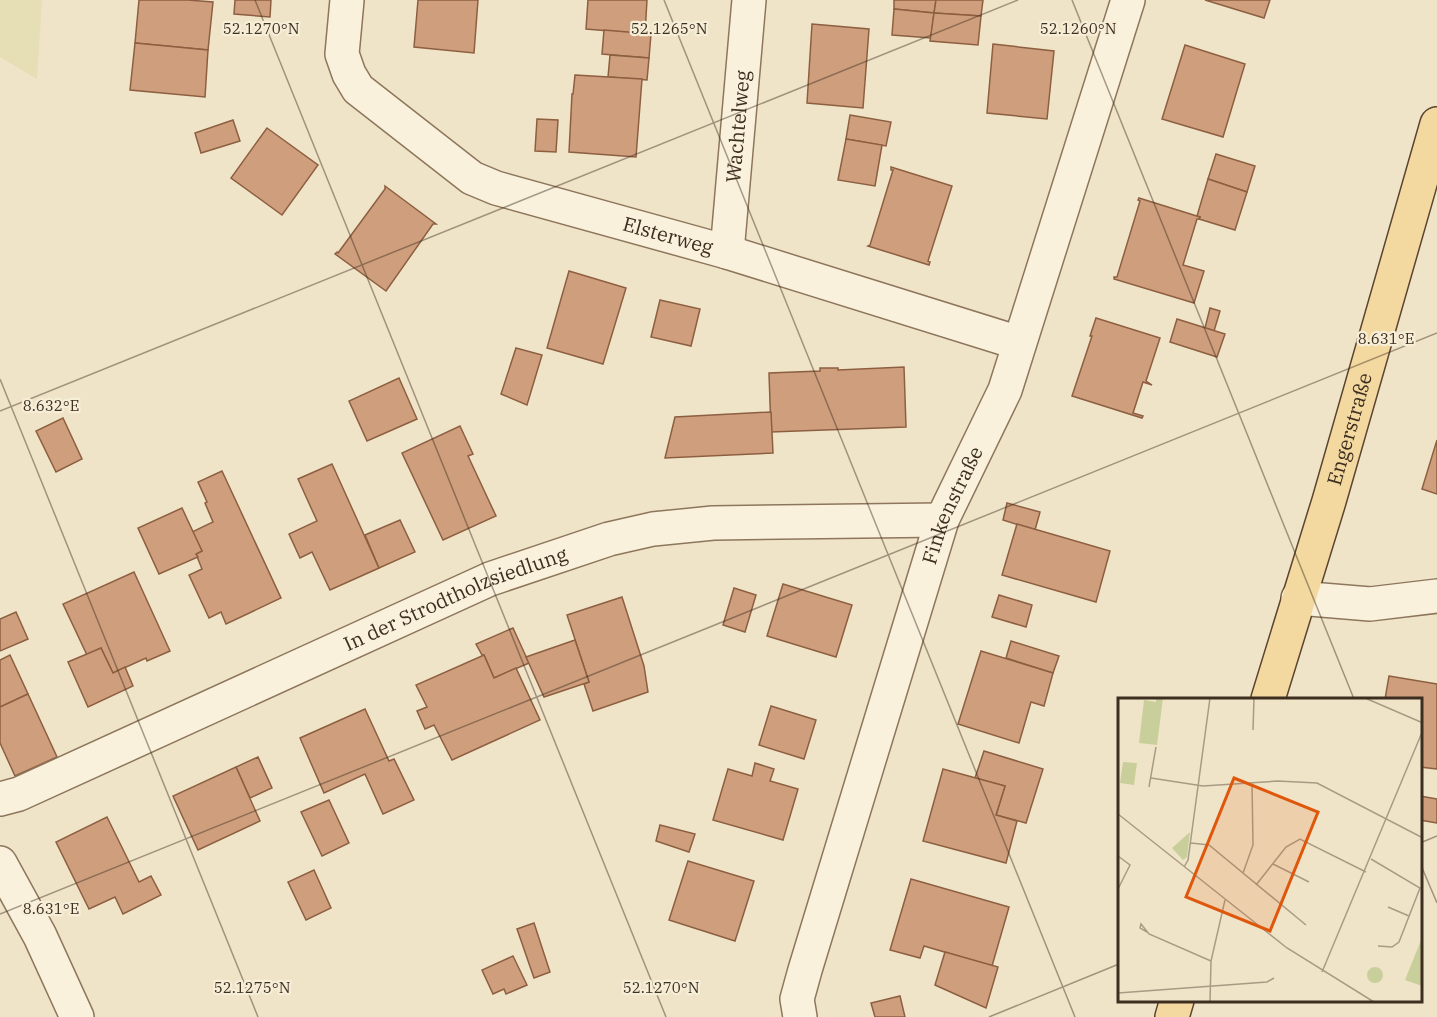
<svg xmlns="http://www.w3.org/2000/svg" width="1437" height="1017" font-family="'IBM Plex Serif',serif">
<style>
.farmland{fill:#e6deb5}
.building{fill:#cf9f7d;stroke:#8d5f41;stroke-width:1.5}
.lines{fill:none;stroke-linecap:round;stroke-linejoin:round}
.minor-casing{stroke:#8d765c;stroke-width:36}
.major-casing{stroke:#5b4430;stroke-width:36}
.minor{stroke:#faf1dc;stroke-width:33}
.major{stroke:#f3d9a0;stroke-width:33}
.ticks{fill:none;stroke:#3d2e20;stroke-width:1.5;stroke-opacity:0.45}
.labels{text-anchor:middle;stroke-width:4.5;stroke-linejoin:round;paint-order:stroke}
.street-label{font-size:20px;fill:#3d2e20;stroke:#f7eed8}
.inset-road{fill:none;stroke:#a89b85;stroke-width:1.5}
.view{fill:#df570d;fill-opacity:0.15;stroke:#df570d;stroke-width:3}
.inset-edge{fill:none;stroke:#3d2e20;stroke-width:3}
.ticks-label{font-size:15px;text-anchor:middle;fill:#3d2e20;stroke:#f7eed8;stroke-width:4.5;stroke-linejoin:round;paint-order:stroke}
</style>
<rect width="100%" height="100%" fill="#f0e4c8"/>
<!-- farmland -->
<polygon class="farmland" points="0,0 42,0 37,79 0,57"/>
<!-- building -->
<g class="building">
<polygon points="139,0 188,0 213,2 208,50 135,43"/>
<polygon points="235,0 271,0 270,17 234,14"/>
<polygon points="418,0 478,0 474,53 414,47"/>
<polygon points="588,0 647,0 645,34 586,29"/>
<polygon points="894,0 936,0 934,13 894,9"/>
<polygon points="936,0 983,0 981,16 934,13"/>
<polygon points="1205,0 1270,0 1264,18"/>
<polygon points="894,9 934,13 931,38 892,35"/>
<polygon points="934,13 981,16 978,45 930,41"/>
<polygon points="812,24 869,29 863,108 807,103"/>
<polygon points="604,30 651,34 649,58 602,54"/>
<polygon points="135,43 208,50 205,97 130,90"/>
<polygon points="993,44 1054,51 1047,119 987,113"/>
<polygon points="1185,45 1245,64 1223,137 1162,119"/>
<polygon points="610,55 649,58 647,80 608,77"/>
<polygon points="575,75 642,79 636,157 569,152 572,94 573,94"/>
<polygon points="850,115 891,122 886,146 846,139"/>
<polygon points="537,119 558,120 556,152 535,151"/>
<polygon points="233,120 240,141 201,153 195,133"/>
<polygon points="267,128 318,165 282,215 231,178"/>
<polygon points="846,139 882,145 875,186 838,180"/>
<polygon points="1216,154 1255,166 1247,192 1208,179"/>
<polygon points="891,167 952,186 928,261 930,262 929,265 868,246 870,245 893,170 891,170"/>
<polygon points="1208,179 1247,192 1235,230 1199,219 1200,217 1197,216"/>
<polygon points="385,186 436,224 433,224 386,291 335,254 337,252 338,253 385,189"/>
<polygon points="1139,198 1200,217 1199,219 1197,219 1183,265 1204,271 1194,303 1114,279 1114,277 1117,277 1140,201 1138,200"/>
<polygon points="569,271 626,288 603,364 547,348"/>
<polygon points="660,300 700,309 691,346 651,337"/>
<polygon points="1210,308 1220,311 1214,331 1205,328"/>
<polygon points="1096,318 1160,338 1146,381 1152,385 1143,382 1133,413 1143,416 1142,418 1072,396 1092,336 1090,336"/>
<polygon points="1177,319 1225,334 1217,357 1170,342"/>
<polygon points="516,348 542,355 527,405 501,394"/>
<polygon points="904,367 906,427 771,432 769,373 820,371 820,368 838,368 838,370"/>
<polygon points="399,378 417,419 367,441 349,401"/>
<polygon points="771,412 773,453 665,458 675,417"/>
<polygon points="63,418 82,459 56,472 36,431"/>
<polygon points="460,426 473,454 468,456 496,516 443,540 402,453"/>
<polygon points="1437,440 1437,494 1422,489"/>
<polygon points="332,464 379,568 330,590 312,552 300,558 289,534 317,521 298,479"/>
<polygon points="222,471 281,598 226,624 221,612 209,618 189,575 202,569 196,554 202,551 192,532 213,522 205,503 207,502 198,482"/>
<polygon points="1007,503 1040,512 1035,530 1003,520"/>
<polygon points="182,508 202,551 196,554 198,557 159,574 138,528"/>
<polygon points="400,520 415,552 379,568 365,535"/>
<polygon points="1017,524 1110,551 1096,602 1002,575"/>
<polygon points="134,572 170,651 147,661 146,658 113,673 101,648 87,655 63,604"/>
<polygon points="783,584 852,605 836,657 767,636"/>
<polygon points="734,588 756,595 745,632 723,625"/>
<polygon points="999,595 1032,605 1026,627 992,617"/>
<polygon points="622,597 644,666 648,692 593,711 584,684 589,682 567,615"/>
<polygon points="16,612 28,639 0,651 0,619"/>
<polygon points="513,628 529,663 494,678 484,655 482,655 476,644"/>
<polygon points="575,640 589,682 544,697 526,657"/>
<polygon points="1011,641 1059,656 1053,673 1006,658"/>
<polygon points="101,648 113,673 125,667 133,686 88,707 68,662"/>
<polygon points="981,651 1053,673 1044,706 1031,702 1019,743 958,724"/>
<polygon points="10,655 28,694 0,707 0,660"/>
<polygon points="484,655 494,678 516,668 540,720 452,760 434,725 425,729 417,711 427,707 416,685"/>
<polygon points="1389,676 1437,684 1437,769 1420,767 1420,699 1385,699"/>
<polygon points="28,694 57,757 15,776 0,743 0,707"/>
<polygon points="771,706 816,720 804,759 759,745"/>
<polygon points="365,709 389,761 394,759 414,800 383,814 365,774 324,793 300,738"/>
<polygon points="984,751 1043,769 1026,823 996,815 1005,786 975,778"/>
<polygon points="258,757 272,788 250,798 236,767"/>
<polygon points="755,763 774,769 770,781 798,789 783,840 713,820 728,769 752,776"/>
<polygon points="236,767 260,821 198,850 173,796"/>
<polygon points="943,769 1005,786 996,815 1017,821 1006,863 923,841"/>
<polygon points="1420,796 1437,799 1437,823 1420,820"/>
<polygon points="329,800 349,843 322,856 301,812"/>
<polygon points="107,817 139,882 151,876 161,895 123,914 115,897 89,909 56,842"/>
<polygon points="660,825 695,834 689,852 656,841"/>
<polygon points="688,861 754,881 735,941 669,920"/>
<polygon points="314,870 331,908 306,920 288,882"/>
<polygon points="911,879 1009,907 992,966 924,946 920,958 890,950"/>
<polygon points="534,923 550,972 534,978 517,929"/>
<polygon points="945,952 998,967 986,1008 935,985"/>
<polygon points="513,956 527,985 506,994 504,989 493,994 482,970"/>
<polygon points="900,996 905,1017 875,1017 871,1003"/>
</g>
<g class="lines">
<defs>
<g id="minor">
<path id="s1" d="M347,0l-5,54 7,20 9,15 114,89 24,10 231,64 292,91"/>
<path id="s2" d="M727,252l22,-252"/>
<polyline points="1298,598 1370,604 1437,596"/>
<path id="s3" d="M0,799l19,-5 471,-215 119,-40 44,-10 60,-6 229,-3"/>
<polyline points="0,863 40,936 77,1017"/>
<path id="s4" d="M800,1017l-3,-18 8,-29 137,-450 63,-130 123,-390"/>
</g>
<g id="major">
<path id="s5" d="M1268,699l61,-198 108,-377"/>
<polyline points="1172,1017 1177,1000"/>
</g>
</defs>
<!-- minor casing -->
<use href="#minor" class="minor-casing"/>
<!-- major casing -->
<use href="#major" class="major-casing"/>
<!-- minor -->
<use href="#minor" class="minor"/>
<!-- major -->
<use href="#major" class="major"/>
</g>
<!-- ticks -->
<path class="ticks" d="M255,0l411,1017M664,0l411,1017M1072,0l282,699M0,379l258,638M0,411l1018,-411M1420,843l17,-7M1420,863l17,40M0,914l1437,-581M989,1017l130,-53"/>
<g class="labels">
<!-- street labels -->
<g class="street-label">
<text dy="7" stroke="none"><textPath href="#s2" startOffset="126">Wachtelweg</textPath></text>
<text dy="7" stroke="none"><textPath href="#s1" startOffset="442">Elsterweg</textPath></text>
<text dy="7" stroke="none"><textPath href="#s5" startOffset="282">Engerstraße</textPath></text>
<text dy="7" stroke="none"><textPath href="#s4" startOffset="536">Finkenstraße</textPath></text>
<text dy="7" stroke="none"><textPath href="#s3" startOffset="498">In der Strodtholzsiedlung</textPath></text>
</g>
</g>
<!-- overview -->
<g transform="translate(1118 698)">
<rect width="304" height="304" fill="#f0e4c8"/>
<path d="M38,0h7l-6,47 -18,-2 5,-43 12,2zM5,64l14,1 -3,22 -14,-2zM72,134l-3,25 -4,3 -11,-12zM303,242l2,1 -1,45 -17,-6zM249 277a8 8 0 1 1 16 0a8 8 0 1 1-16 0Z" fill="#c9cf9b"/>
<path class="inset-road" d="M247,0l58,25M135,32l1,-32M33,80l52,8 75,-5 39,2 106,55M31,89l7,-40M0,116l169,134 87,54M73,145l18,2 97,80M0,158l12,9 -12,24M253,161l49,29 -21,54 -7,5 -14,-1M155,166l36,18M66,169l4,-7 22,-162M125,175l10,-28 -1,-62M138,187l30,-38 14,-8 66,33M270,209l21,9M29,234l-7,-4 1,-4 8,10 62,27M204,274l101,-242M0,295l149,-11 7,-4M92,304l1,-41 14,-61"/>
<path class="view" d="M116,80l84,34 -48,119 -84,-34z"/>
<rect width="304" height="304" class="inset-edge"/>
</g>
<g class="ticks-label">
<text x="261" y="34">52.1270°N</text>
<text x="669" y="34">52.1265°N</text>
<text x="1078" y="34">52.1260°N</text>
<text x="1386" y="344">8.631°E</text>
<text x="51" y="411">8.632°E</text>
<text x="51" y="914">8.631°E</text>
<text x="252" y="993">52.1275°N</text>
<text x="661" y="993">52.1270°N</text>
</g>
</svg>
